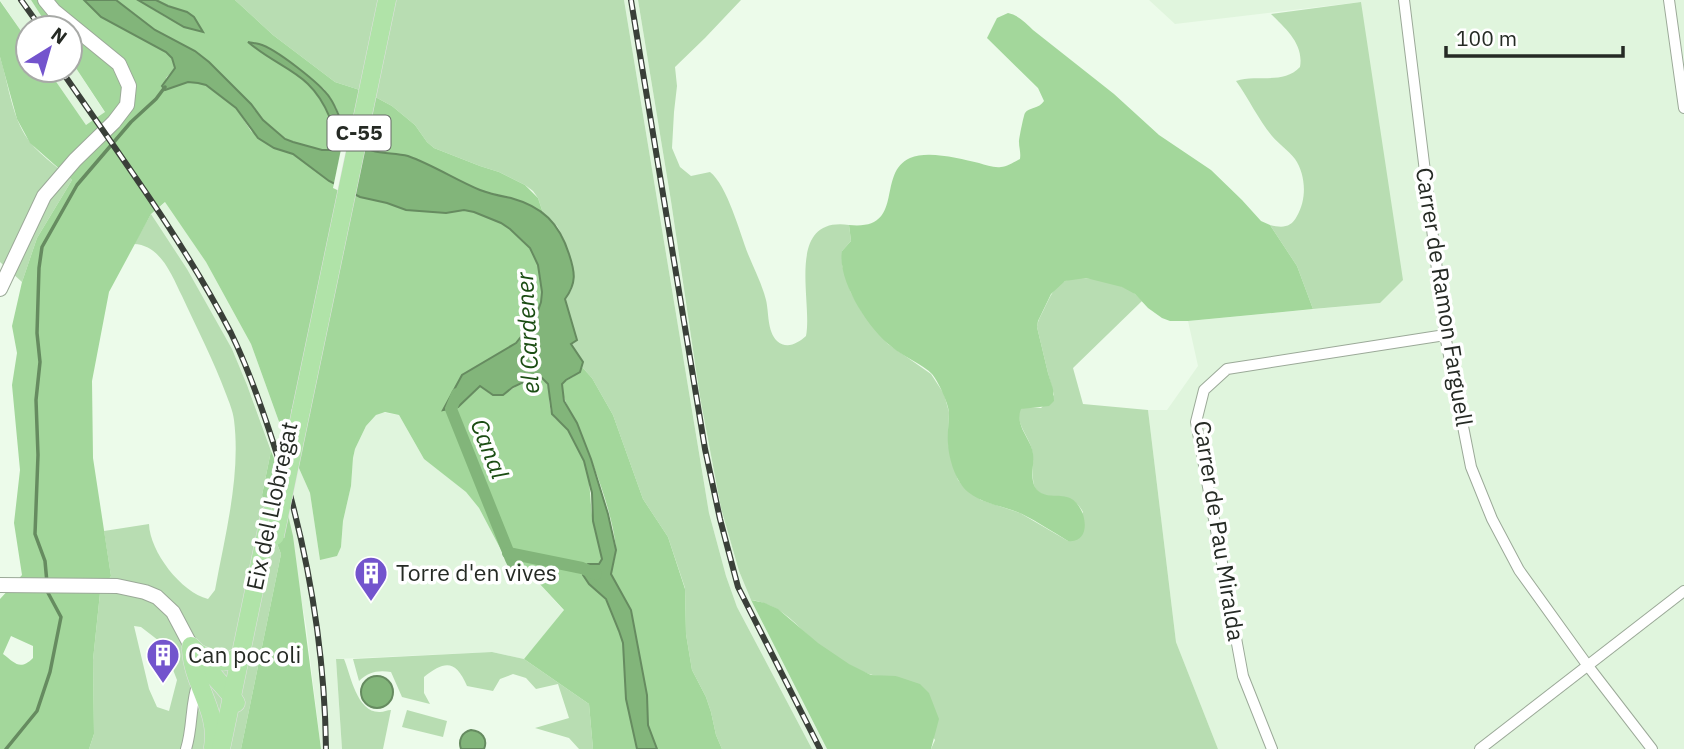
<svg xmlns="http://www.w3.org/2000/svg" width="1684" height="749" font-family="'IBM Plex Sans',sans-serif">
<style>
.built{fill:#e0f5dd}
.green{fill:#b8ddb2;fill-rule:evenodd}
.forest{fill:#a3d79b;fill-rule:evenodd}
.water{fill:#82b57a;stroke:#668b60;stroke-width:2}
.pier{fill:#ecfbea}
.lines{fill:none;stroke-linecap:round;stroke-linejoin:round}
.stream{stroke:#668b60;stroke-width:3.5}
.canal{stroke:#82b57a;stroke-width:12}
.minor-casing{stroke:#9ba998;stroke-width:12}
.tertiary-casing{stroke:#9ba998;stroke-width:16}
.trunk-casing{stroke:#e0e1e0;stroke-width:19}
.minor{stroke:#fff;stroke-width:10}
.tertiary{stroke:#fff;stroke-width:14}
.trunk{stroke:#b0e3a8;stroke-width:18}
.rail-casing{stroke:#3a4039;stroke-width:6}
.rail{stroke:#fff;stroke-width:3.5;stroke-dasharray:10;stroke-linecap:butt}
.trunk-bridge-casing{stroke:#e0e1e0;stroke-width:19;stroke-linecap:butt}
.trunk-bridge{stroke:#b0e3a8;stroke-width:18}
.labels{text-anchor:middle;stroke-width:7;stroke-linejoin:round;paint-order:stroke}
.shield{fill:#fff;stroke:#666a66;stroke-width:2}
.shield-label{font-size:21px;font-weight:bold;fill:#252a24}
.street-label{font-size:23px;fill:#252a24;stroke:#fff}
.poi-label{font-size:23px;fill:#252a24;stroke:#fff;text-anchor:start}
.water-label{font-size:24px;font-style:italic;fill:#1b4d13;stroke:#fff}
</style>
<rect width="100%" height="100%" fill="#ecfbea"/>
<!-- built -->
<g class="built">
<polygon points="0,0 31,0 49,28 28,28 28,41"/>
<polygon points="624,0 638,0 671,201 700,397 721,508 739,571 751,600 827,749 812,749 737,607 726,576 709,513"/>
<polygon points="1149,0 1684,0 1684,749 1218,749 1176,642 1148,410 1167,410 1198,366 1188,321 1380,303 1361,2 1175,24"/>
<polygon points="70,59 105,113 86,125 48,70 70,70"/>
<polygon points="166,202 206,262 251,344 282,430 310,493 320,560 341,547 343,521 351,486 353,458 355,449 366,426 376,415 380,412 399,415 424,459 466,492 479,508 509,565 538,582 564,611 524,659 492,652 336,659 342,749 321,749 306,625 276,463 247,385 232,349 151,214"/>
</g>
<!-- green -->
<g class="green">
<polygon points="235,0 624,0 709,513 726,576 737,607 812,749 722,749 716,735 711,712 706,697 692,670 686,634 685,588 668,537 643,499 613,415 592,378 582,367 582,362 570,343 577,340 565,299 572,289 574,281 572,263 562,235 557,226 543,213 538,198 533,191 525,185 499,172 480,166 434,148 427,142 415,125 392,106 366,92 335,82 273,35"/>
<path d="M638,0h103l-36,38 -30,29 2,19 -3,26 -2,36 8,19 11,9 19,-4c17,13 30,61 38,82 6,15 14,30 18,46 3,12 1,31 11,41 10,9 21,2 29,-5 7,-34 -22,-120 43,-111l2,16 -9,10v14l9,28 11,19 26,32 43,30 13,20 5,18 -1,30 3,17 7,21 5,6 18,14 39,13 48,28 15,-29c-14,-26 -36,-8 -47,-23 -6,-8 -1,-28 -4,-39 -3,-14 -17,-26 -12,-41l7,-2 14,1 13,-13 -6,-22 -11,-46c1,-8 5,-13 8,-20 5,-10 9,-21 20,-26 16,-8 50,1 65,9 5,3 8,7 12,11l-69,67 10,36 65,6 28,232 42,107h-287l4,-9 -39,-64c-8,0 -19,1 -27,-2 -17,-6 -37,-19 -51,-30 -23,-19 -35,-39 -67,-44l-12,-29 -18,-63 -21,-111 -29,-196z"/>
<path d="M1361,2l42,278 -23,23 -67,6 -16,-43 -27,-41c12,3 21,3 27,-9 10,-17 9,-41 -2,-57 -7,-9 -16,-15 -23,-23 -14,-17 -23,-37 -36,-55 21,-7 47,4 64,-14 4,-23 -14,-38 -29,-53z"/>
<path d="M0,57c8,25 11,55 25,78 10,17 33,32 47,45l-35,58 -15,44 -22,-20z"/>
<path d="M151,214l36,55 45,80 15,36 24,66 -9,44 9,33 10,26 -40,195h-152l5,-15 -1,-74 7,-67 11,-17 -7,-45 45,-7c1,28 32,68 59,75l7,-9c10,-55 26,-114 19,-170 -1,-9 -5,-18 -8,-26 -12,-33 -29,-65 -44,-98 -10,-20 -21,-51 -48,-52zM134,626l7,1 22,17 14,36 -8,31 -12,-4 -8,-18z"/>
<path d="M492,652l32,7 65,45 4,45h-14l-10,-11 -34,-10 34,-10 -11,-34 -22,5 -10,-11 -13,-4 -13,5 -7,12 -26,-5c-11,-26 -22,-26 -43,-9v16l6,11 -28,-7 -11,-25c-14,-2 -22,0 -32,9l-6,-22z"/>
<path d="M336,659h8c7,17 13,54 36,53 4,0 7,-2 11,-2l-8,39h-41z"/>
<polygon points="407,710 447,721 443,737 402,727"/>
</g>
<!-- forest -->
<g class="forest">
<path d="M31,0h53l17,17 65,35 6,6 3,10 -9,10 -1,12 23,-8h10l8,3 30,23 15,23 23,17 19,6 36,27 31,16 27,6 19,7 40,3 18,-3 10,2 27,11 9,6 20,19 8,17 4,27 -1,10 -6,17 -19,24 -54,32 -19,35 15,-3 22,-21c4,2 9,8 13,9 17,5 32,-26 49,-16 11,6 5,25 10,35 2,5 8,8 12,11 7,8 13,18 17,28 11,24 8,45 12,69 2,13 7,25 9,37l-3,5h-11l-5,11c5,9 14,13 20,21 10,12 15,32 20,47l14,106h-44l-4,-45 -65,-45 40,-49 -26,-28 -29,-17 -30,-57 -13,-16 -42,-33 -25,-44 -14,-3 -9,3 -10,11 -11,23 -2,9 -2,28 -8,35 -2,26 -4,9 -17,4 -10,-67 -28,-63 -31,-86 -45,-82 -41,-60 -14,12 -42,78 -17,89 1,77 18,118 -11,17 -7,67 1,74 -5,15h-89v-150l22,-24 -8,-52 6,-53 -8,-85 5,-32 -5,-27 10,-44 15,-44 35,-58 -42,-37 -13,-24 -17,-62v-56l28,40v29h20l38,55 19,-13 -35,-53v-31h-21zM11,636l22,10v12c-13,13 -18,5 -30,-4z"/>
<path d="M116,0h22l29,18 32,7c-10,-15 -28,-17 -43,-25h79l38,35 62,47 31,10 26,14 23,19 12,17 7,6 46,18 19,6 26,13 13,13 5,15 -28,-14 -36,-9 -69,-33 -39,-7 -11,-4 -13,-13 -11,-26 -12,-18 -38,-29 -26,-16 -11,-1c12,10 26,16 38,24 24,16 34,31 45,56 3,8 5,13 6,21l-7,6h-9l-19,-4 -18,-7 -22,-19 -12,-16 -42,-42 -14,-11 -40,-21z"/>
<path d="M1008,13c10,2 18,10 25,17l81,64 45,41 52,35 31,30 19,21 9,4 27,41 16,43 -125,12h-18l-8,-3 -14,-10 -13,-14 -13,-7 -36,-9 -21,3 -14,13 -13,27 -1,6 11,46 5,16 1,12 -5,5 -28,3c-6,15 7,27 11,40 4,12 -3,27 3,38 8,13 24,6 35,11 17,8 23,46 -2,43 -15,-9 -30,-19 -46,-27 -17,-8 -38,-9 -54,-22 -12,-10 -19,-32 -20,-48 -1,-10 1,-21 1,-32 -1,-10 -11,-31 -17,-38 -7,-8 -31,-19 -40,-27 -24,-18 -55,-67 -50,-96l9,-10 -2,-16c58,6 26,-51 61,-67 19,-8 50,1 69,5 7,2 15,5 22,4 6,0 13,-5 19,-8 1,-7 -1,-11 -1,-17 0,-4 5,-28 6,-29 4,-6 14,-4 19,-12l-6,-13 -51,-50 10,-20z"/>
<path d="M582,367l10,11 21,37 30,84 25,38 17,52 1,45 6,36 14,27 5,15 5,23 6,14h-65l-9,-24 -1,-30 -16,-85 -20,-36c2,-8 5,-18 5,-26 -4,-38 -24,-88 -39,-124 -6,-14 -15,-23 -15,-40 6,-6 17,-8 20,-17z"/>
<polygon points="271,451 276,463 293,536 321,749 241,749 281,554 271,528 262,495"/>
<polygon points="751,600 765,603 778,609 818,643 849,664 871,675 896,676 920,684 929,693 939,719 931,749 827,749"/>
</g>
<!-- water -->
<g class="water">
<path d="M84,0h32l39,30 40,21 14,11 42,42 12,16 22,19 8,3 29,8h9l7,-6c-1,-10 -4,-16 -8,-26 -19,-47 -48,-47 -82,-76 4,1 7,1 11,2 16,4 62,40 71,54 11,16 12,37 31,48 14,9 32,6 47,10 25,9 48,24 72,34 10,4 21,6 31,8 32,9 48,25 58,56 6,18 8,29 -4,45l12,41 -6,4 12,18 -3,10 -14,8 -4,4 2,17 13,22 14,36 17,55 8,36 -5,24 20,36 16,85 1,30 9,24h-20l-11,-50 -3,-56 -4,-12 -13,-32 -17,-15 -6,-9v-8l5,-3h11l3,-5 -9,-38 -1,-28 -8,-32 -16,-31 -16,-16 -4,-30 -6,-6 -8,-1 -21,10 -10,8h-10l-13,-9 -22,21 -15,3 19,-35 54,-32 19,-24 6,-17 1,-10 -4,-27 -8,-17 -20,-19 -9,-6 -27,-11 -10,-2 -18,3 -40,-3 -19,-7 -27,-6 -31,-16 -36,-27 -19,-6 -16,-10 -22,-30 -30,-23 -8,-2 -10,-1 -23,8 -3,-4 13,-18 -3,-10 -6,-6 -65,-35z"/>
<polygon points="138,0 156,0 168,6 187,12 194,17 203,32 184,27"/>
<circle cx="377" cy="692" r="16"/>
<path d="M471,730c11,1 17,9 13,19h-23c-3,-9 1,-17 10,-19z"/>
</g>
<!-- pier -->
<polygon class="pier" points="346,125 355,138 354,198 333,188"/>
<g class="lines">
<!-- stream -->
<g class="stream">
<polyline points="47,583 45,561 35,534 38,455 36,400 40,362 37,333 39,268 42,247 77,185 131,122 156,99 165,87"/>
<polyline points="6,749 37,711 50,672 61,617 47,591"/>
</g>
<!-- canal -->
<g class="canal">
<polyline points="457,394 451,409 511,559 519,575"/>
<polyline points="508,553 582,568 596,574"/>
</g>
<defs>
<g id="minor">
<polyline points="1404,0 1445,335 1471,467 1492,519 1519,570 1588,666 1652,749"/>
<polyline points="1669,0 1684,108"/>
<path d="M186,749c7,-22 4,-45 12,-67"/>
<polyline points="1272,749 1243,676 1196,422 1204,390 1227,369 1445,335"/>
<polyline points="1480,749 1684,591"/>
</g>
<g id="tertiary">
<polyline points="0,289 44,196 75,160 114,122 127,105 129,86 119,64 54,11 45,0"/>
<polyline points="0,585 117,586 145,592 157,597 173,612 191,646"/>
</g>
<g id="trunk">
<polyline points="301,411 387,0"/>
<path d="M191,646c10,9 8,9 15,19 8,14 22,24 30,38"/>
<path d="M191,650c2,35 28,61 22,97"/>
<path d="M200,654c16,7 26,13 41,0"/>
<polyline points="221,749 270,514"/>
</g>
</defs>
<!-- minor casing -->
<use href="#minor" class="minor-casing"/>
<!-- tertiary casing -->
<use href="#tertiary" class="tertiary-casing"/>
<!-- trunk casing -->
<use href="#trunk" class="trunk-casing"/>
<!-- minor -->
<use href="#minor" class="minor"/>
<!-- tertiary -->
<use href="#tertiary" class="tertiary"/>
<!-- trunk -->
<use href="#trunk" class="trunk"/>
<defs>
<g id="rail">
<polyline points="21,0 41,28"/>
<polyline points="631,0 705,449 720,519 738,587 820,749"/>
<path d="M61,70c59,86 122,170 170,263 17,35 30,72 42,109 6,20 14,40 19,60 21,81 33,164 34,247"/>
</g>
</defs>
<!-- rail casing -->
<use href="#rail" class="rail-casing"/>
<!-- rail -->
<use href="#rail" class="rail"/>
<defs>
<polyline id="trunk-bridge" points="275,536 301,411"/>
</defs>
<!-- trunk-bridge casing -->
<use href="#trunk-bridge" class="trunk-bridge-casing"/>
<!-- trunk-bridge -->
<use href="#trunk-bridge" class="trunk-bridge"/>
</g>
<!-- icons -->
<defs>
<symbol id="building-pin" viewBox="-11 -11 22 30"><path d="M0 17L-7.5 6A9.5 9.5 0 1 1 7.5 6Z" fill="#7354cd" stroke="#fff"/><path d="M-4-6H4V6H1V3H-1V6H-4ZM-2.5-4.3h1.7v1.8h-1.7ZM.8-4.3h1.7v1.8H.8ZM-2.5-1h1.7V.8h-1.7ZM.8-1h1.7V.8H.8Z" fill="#fff"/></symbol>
</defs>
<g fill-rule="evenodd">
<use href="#building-pin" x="352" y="554" width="38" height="52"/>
<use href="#building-pin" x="144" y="636" width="38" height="52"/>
</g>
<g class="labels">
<!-- shield labels -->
<rect class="shield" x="327.5" y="115.5" width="63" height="35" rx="5"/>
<g class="shield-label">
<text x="359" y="140">C-55</text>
</g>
<!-- street labels -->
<g class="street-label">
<text transform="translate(1444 297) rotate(81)" y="8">Carrer de Ramon Farguell</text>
<text transform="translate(272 506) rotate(-78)" y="8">Eix del Llobregat</text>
<text transform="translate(1219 531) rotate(81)" y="8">Carrer de Pau Miralda</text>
</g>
<!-- poi labels -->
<g class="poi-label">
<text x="396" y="581">Torre d'en vives</text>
<text x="188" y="663">Can poc oli</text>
</g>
<!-- water labels -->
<g class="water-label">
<text transform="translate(528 333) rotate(-93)" y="8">el Cardener</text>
<text transform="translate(489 449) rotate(68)" y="8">Canal</text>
</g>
</g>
<!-- north arrow -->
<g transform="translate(49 49) rotate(37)"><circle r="33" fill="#ffffff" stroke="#a8aaa7" stroke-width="2"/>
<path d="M0-5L12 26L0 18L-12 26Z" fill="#7354cd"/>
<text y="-10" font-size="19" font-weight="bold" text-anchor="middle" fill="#252a24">N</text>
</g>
<!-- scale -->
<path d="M1446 46v10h177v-10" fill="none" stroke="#252a24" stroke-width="3.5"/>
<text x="1456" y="46" font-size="21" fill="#252a24" stroke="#ffffff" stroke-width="5" paint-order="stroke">100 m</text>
</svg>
